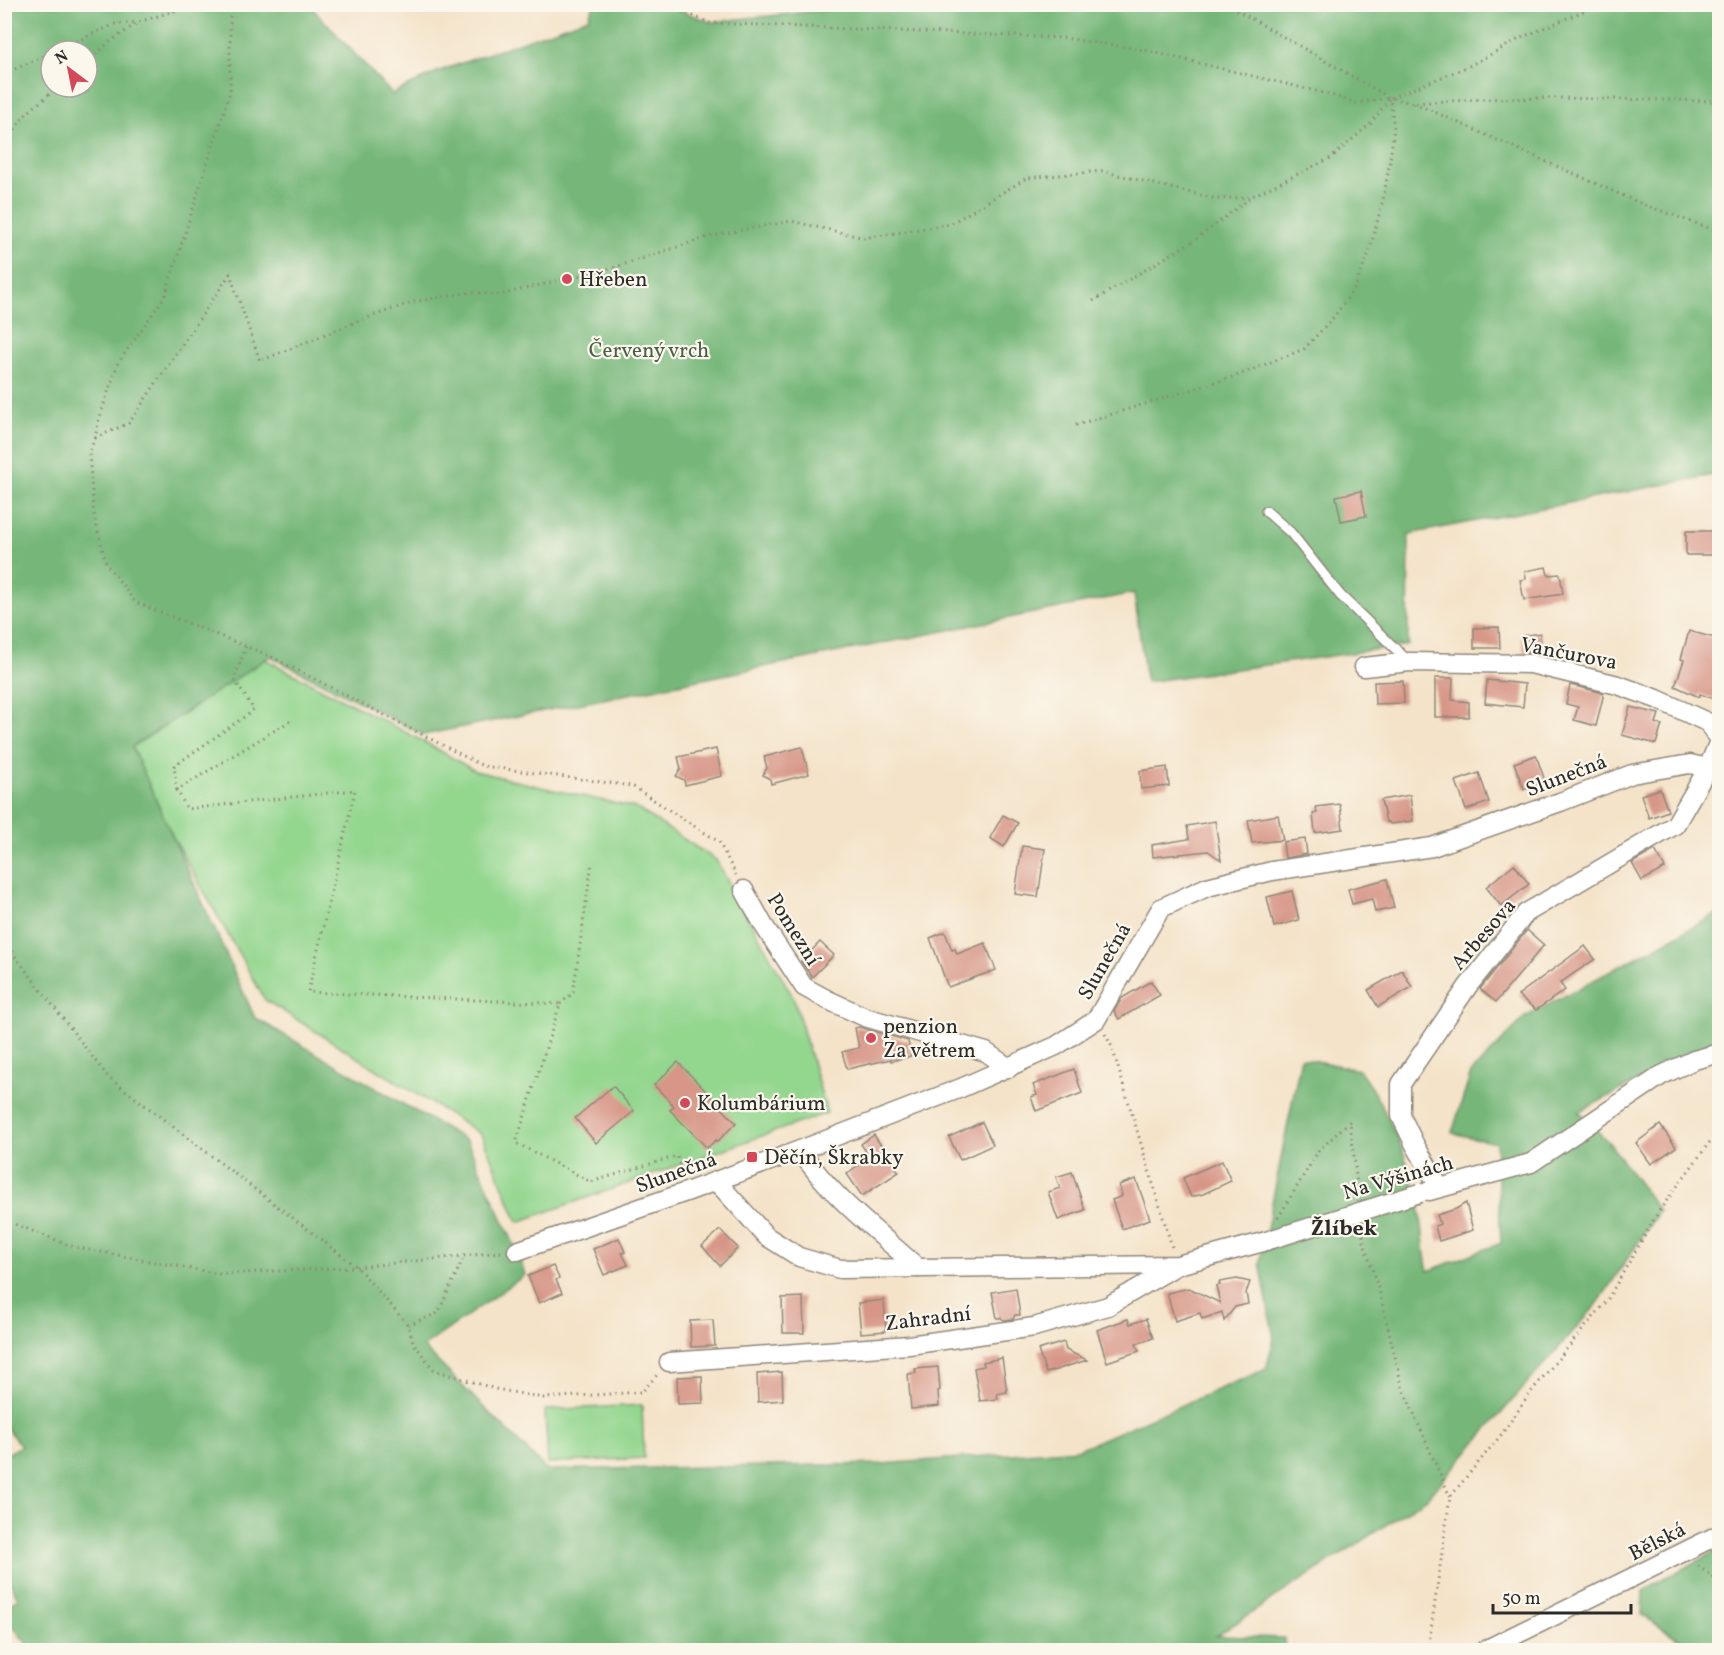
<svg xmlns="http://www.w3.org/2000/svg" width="1724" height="1655" font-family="Vollkorn,serif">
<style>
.green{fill:#93d68e;stroke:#5f805c;stroke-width:1.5}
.forest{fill:#76b779;stroke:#507152;stroke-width:1.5;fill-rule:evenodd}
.building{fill:#d79687}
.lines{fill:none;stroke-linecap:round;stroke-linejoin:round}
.lane-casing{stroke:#90877a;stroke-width:12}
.street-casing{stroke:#90877a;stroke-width:21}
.path{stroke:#90877a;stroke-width:3;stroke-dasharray:1.5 4.5;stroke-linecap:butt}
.lane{stroke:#fff;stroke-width:9}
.street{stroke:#fff;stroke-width:18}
.street-bridge-casing{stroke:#90877a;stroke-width:21;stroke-linecap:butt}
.street-bridge{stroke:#fff;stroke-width:18}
.poi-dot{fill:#d1495b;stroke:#fbf7ec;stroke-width:2}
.labels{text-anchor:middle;stroke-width:4.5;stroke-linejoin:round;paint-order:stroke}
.poi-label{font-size:21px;fill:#2b2b2b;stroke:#fbf7ec;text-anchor:start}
.park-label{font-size:21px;fill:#4a5e49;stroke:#fbf7ec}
.street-label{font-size:21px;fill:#2b2b2b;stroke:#fbf7ec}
.neighbourhood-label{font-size:22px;font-weight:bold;fill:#2b2b2b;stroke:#fbf7ec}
</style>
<rect width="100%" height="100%" fill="#fbf7ec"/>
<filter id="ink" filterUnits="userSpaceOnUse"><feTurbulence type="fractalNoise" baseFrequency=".0167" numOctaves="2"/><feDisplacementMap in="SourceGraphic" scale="12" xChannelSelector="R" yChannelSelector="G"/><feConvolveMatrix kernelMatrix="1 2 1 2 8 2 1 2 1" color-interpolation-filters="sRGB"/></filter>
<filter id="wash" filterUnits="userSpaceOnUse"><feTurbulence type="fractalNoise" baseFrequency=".008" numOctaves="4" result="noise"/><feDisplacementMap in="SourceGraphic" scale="24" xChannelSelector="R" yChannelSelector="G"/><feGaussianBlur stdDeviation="1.35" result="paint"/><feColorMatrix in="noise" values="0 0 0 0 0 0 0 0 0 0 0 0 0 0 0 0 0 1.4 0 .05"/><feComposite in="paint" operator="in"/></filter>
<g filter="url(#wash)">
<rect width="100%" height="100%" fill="#f4e3c9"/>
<!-- green -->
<g class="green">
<polygon points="265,659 428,744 475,771 545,788 636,808 716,860 794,999 827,1113 518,1222 481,1134 265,1000 164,821 132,747"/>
<polygon points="642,1405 644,1458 548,1463 545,1410"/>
</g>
<!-- forest -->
<g class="forest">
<path d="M881,4l838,1v469l-310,60 -1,111 -262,37 -12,-89 -711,142 -153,-79 -138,91 123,271 212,123 50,110 8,24 -102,72 124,123 335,-6 197,-15 187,-80 8,-30 -14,-76 41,-205 58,12c30,42 51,91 61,142 4,20 3,41 8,59l73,-28 -5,-100 -44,-10 19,-60 54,-56 194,-104v125l-140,74 32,33 48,66 -61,92 -171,195 -211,138 68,2 1,12h-1253l-27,-33v-10l13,-8 -13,-28v-116l16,-9 -17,-21 1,-1420h308l1,5 78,84 45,-22 151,-54 6,-13h71l46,17zM51,51h36v36h-36z"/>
<polygon points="1719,1550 1719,1650 1696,1650 1642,1615 1643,1592 1657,1582"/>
</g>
<g id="blocks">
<!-- building -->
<g class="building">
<polygon points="1361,491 1366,516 1341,521 1336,496"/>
<rect x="1686" y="531" width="33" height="24"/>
<polygon points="1546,567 1548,575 1560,574 1563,594 1524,600 1520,580 1526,579 1525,571"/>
<polygon points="1499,627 1500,648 1474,648 1474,628"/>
<polygon points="1689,631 1719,639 1719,701 1700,694 1699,697 1675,686 1684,660 1681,659"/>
<polygon points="1540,633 1542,652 1524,653 1521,636"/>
<polygon points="1435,678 1453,678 1452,700 1469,702 1469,717 1435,717"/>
<polygon points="1487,680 1525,684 1523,707 1485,703"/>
<polygon points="1403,681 1404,703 1375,704 1374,682"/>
<polygon points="1570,685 1604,693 1596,726 1574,720 1578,707 1566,704"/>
<polygon points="1630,707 1659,714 1656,723 1662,725 1656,744 1622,735"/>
<polygon points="802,747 809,774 771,784 770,779 763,775 767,768 764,757"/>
<polygon points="716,749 722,776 685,785 684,780 676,776 681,769 678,757"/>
<polygon points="1536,755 1545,781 1524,789 1514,763"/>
<polygon points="1167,767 1169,786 1141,789 1140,771"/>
<polygon points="1479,773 1489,802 1466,810 1456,781"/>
<polygon points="1660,789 1668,811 1649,818 1641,795"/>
<polygon points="1410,795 1413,821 1390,824 1389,822 1386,822 1381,800"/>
<polygon points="1340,804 1343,829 1315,833 1313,814 1317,813 1316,807"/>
<polygon points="1003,815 1018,823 1004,847 990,838"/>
<polygon points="1278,815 1283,840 1252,843 1248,820"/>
<polygon points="1215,821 1221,860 1208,851 1153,857 1152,845 1189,839 1187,826"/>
<polygon points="1305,839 1307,854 1285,858 1283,842"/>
<polygon points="1022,846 1045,849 1038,897 1015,894"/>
<polygon points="1655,850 1665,868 1642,881 1632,863"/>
<polygon points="1514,864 1529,884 1501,906 1486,887"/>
<polygon points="1387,879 1394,908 1375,912 1372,899 1352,904 1348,889"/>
<polygon points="1292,891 1299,920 1274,927 1267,897"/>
<polygon points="1527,930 1544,945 1496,1002 1480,989"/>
<polygon points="945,932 952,950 955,949 957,954 985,943 996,970 948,987 930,938"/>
<polygon points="820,942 834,955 812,977 801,961"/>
<polygon points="1585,946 1595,959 1560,983 1565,990 1536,1010 1518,995"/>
<polygon points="1402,970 1412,987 1378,1007 1368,990"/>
<polygon points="1151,981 1160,995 1119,1019 1114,1011 1122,998"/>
<polygon points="859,1027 908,1041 911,1056 891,1061 891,1059 847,1069 842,1052 859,1048 855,1028"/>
<polygon points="678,1062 736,1123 717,1142 716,1140 707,1148 670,1110 674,1106 654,1085"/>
<polygon points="1074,1069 1082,1093 1036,1111 1031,1097 1037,1095 1033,1085"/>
<polygon points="613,1086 634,1111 596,1143 575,1118"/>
<polygon points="982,1122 993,1145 960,1160 949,1137"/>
<polygon points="1660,1125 1676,1147 1651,1164 1636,1143"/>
<polygon points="874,1135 899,1172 862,1196 847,1174 853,1170 854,1168 870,1158 861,1144"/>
<polygon points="1222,1161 1231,1181 1203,1194 1191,1197 1183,1178"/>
<polygon points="1072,1172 1085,1210 1058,1220 1048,1192 1060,1188 1056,1177"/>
<polygon points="1136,1179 1150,1219 1122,1229 1112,1200 1122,1196 1119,1185"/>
<polygon points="1466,1203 1473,1230 1439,1241 1435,1226 1440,1224 1437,1215 1456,1209"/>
<polygon points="720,1230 738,1248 720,1266 702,1246"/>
<polygon points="619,1238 625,1252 622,1253 628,1265 604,1275 593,1249"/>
<polygon points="553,1266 559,1278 556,1280 562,1293 539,1303 528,1276"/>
<polygon points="1237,1279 1250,1282 1246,1293 1248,1304 1235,1307 1224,1321 1222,1312 1202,1319 1200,1313 1175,1321 1167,1293 1189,1288 1220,1303 1216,1286 1220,1285 1219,1282"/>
<polygon points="1016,1288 1020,1315 1015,1315 1013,1319 1004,1320 1001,1318 997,1318 992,1292"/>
<polygon points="803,1297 804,1333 783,1333 782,1298"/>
<polygon points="884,1300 886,1331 861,1333 858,1303"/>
<polygon points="1128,1319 1130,1324 1146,1319 1153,1338 1136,1344 1139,1351 1107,1362 1097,1330"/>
<polygon points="713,1320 715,1346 691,1347 690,1321"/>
<polygon points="1064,1342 1066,1350 1087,1360 1046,1373 1038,1350"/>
<polygon points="1002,1358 1007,1392 997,1394 998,1399 980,1401 974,1368 984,1366 983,1362"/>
<polygon points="938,1367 940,1390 938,1391 939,1406 911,1409 908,1374 916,1373 915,1369"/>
<polygon points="782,1372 783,1400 758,1402 757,1374"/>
<polygon points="702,1376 703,1403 678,1404 677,1377"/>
</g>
</g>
</g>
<g filter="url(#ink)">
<use href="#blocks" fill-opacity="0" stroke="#90877a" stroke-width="1.5"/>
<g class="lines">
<defs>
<polyline id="lane" points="1266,511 1291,533 1340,595 1408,661"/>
<g id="street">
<polyline points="1364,667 1410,662 1531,664 1618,685 1657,699 1709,723 1719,741 1708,768 1675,825 1526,913 1468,986 1401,1084 1401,1116 1415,1145 1440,1188"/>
<polyline points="744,890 764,926 804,987 828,1000 865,1017 986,1052 1009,1068"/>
<path d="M800,1150c30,46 77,81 118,118"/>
<polyline points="716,1181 766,1236 799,1257 840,1269 1178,1265 1263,1242"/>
<polyline points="1429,1191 1531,1163 1662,1075 1694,1060 1720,1053"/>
<polyline points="517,1251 689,1191 800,1150 961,1088 1056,1046 1096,1020 1161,908 1207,887 1272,871 1432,847 1560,802 1632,774 1690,764 1708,768"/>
<polyline points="669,1362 909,1345 1034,1327 1108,1306 1176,1266"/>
<polyline points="1485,1650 1720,1534"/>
</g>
</defs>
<!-- lane casing -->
<use href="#lane" class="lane-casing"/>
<!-- street casing -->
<use href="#street" class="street-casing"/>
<!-- path -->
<g class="path">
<polyline points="230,4 230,92 165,296 118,363 99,419 95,438 89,453 94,516 106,563 135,602 270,656 483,766 632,786 719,842 736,875"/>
<polyline points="665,4 710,23 1064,38 1144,50 1332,95 1356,103 1390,98 1469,66 1525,36 1600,4"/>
<polyline points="1226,4 1390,98 1413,103 1484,99 1556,98 1720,101"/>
<polyline points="54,51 115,24 137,22"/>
<polyline points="87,62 111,41 139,22 187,7 190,4"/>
<polyline points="4,74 51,53"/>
<polyline points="1414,103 1642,204 1720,232"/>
<polyline points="4,144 27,113 58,87"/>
<polyline points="1093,301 1195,240 1249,199"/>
<polyline points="1076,425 1236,376 1304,349 1332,319 1355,288 1369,252 1383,200 1390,161 1394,128 1390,98"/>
<polyline points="95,438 129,423 230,274 260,361 358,321 413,302 471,292 499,295 619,266 711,236 791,221 865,238 950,224 1027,178 1102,171 1216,199 1250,197 1331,158 1370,124 1390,98"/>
<polyline points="290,721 177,790 187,809 355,790 308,992 560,1004 516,1143 591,1182 677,1156 683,1175"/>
<polyline points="177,790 174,766 254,710 234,679 246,647"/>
<polyline points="4,942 108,1077 357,1267 408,1325 414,1344 434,1370 496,1389 544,1398 642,1392 657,1375"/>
<polyline points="560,1004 573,993 592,862"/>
<polyline points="1105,1034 1112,1047 1172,1247"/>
<polyline points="1278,1218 1319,1150 1350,1121 1358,1193"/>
<polyline points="4,1220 74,1247 220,1274 357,1267 501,1252"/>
<polyline points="1362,1229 1365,1247 1379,1290 1402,1386 1450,1497"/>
<polyline points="408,1325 438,1313 464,1257"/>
<polyline points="1698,1566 1720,1582"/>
<polyline points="1428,1650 1450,1497 1501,1435 1534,1388 1606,1302 1659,1211 1720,1128"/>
</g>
<!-- lane -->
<use href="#lane" class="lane"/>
<!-- street -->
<use href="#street" class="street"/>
<defs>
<polyline id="street-bridge" points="1263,1242 1420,1193"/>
</defs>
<!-- street-bridge casing -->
<use href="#street-bridge" class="street-bridge-casing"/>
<!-- street-bridge -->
<use href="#street-bridge" class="street-bridge"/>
</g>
</g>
<!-- markers -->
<g class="poi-dot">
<circle cx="567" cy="279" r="6"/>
<circle cx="871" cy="1038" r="6"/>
<circle cx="685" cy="1103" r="6"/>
<rect x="746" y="1151" width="12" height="12" rx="3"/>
</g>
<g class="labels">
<!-- poi labels -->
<g class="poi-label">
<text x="579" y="286">Hřeben</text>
<text x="883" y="1033">penzion<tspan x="883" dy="24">Za větrem</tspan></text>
<text x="697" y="1110">Kolumbárium</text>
<text x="764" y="1164">Děčín, Škrabky</text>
</g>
<!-- park labels -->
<g class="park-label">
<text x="649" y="357">Červený vrch</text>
</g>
<!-- street labels -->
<g class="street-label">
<text transform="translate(1569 653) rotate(11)" y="7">Vančurova</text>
<text transform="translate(1566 775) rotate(-21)" y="7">Slunečná</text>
<text transform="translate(794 929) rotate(58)" y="7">Pomezní</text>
<text transform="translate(1483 934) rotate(-49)" y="7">Arbesova</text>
<text transform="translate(1104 961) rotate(-60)" y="7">Slunečná</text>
<text transform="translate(676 1172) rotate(-20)" y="7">Slunečná</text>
<text transform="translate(1398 1177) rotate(-16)" y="7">Na Výšinách</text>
<text transform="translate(928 1318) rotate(-7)" y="7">Zahradní</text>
<text transform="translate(1657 1541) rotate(-27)" y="7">Bělská</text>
</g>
<!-- neighbourhood labels -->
<g class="neighbourhood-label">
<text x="1344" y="1235">Žlíbek</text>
</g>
</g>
<!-- margin -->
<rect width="1724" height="1655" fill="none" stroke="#fbf7ec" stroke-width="24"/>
<!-- north arrow -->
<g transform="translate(69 69) rotate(328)"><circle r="28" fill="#fbf7ec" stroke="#a8a59f" stroke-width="1.5"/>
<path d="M0-4.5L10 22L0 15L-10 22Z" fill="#d1495b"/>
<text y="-9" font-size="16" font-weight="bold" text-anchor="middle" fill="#2b2b2b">N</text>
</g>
<!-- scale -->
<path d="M1493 1604v9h138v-9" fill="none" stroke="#2b2b2b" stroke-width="3"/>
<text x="1502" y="1604" font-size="18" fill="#2b2b2b" stroke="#fbf7ec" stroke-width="4.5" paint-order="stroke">50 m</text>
</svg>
